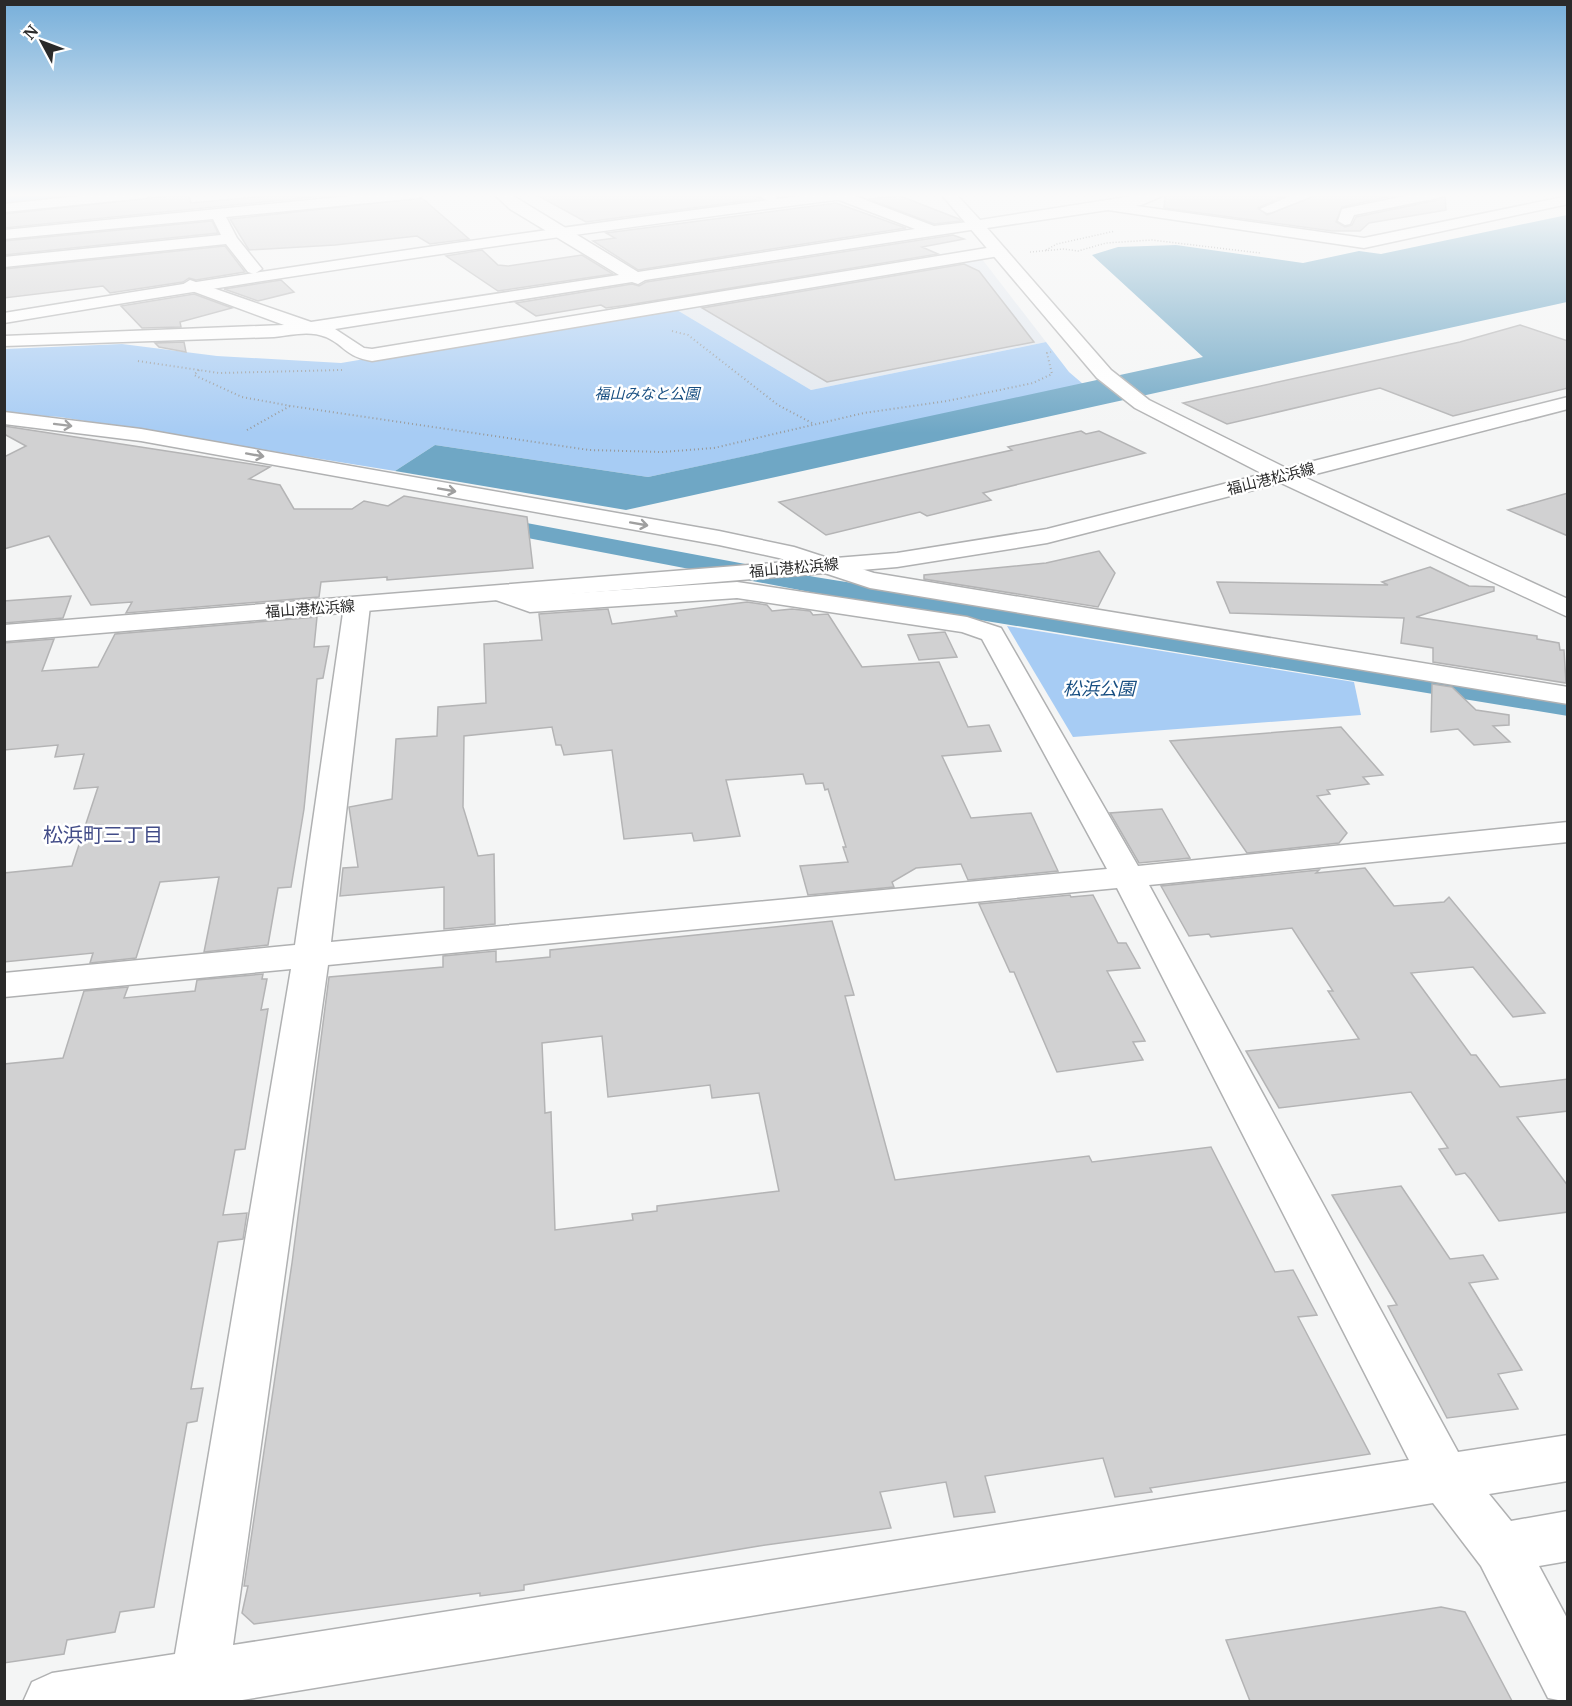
<svg xmlns="http://www.w3.org/2000/svg" width="1572" height="1706" font-family="'Noto Serif','Noto Sans JP',serif">
<style>
.built{fill:#e2e8ef}
.green{fill:#a7ccf4}
.water{fill:#6fa7c5}
.lines{fill:none;stroke-linecap:round;stroke-linejoin:round}
.canal{fill:#6fa7c5;fill-rule:evenodd}
.building{fill:#d1d1d2;stroke:#b4b4b5;stroke-width:1.5;fill-rule:evenodd}
.street-casing{stroke:#b0b1b2;stroke-width:3}
.secondary-casing{stroke:#b0b1b2;stroke-width:3}
.path-far1{stroke:#969797;stroke-width:1.5;stroke-dasharray:1 2;stroke-linecap:butt}
.path{stroke:#969797;stroke-width:2;stroke-dasharray:1 3;stroke-linecap:butt}
.street{fill:#fff;fill-rule:evenodd}
.secondary{fill:#fff;fill-rule:evenodd}
.oneway{stroke:#9f9f9f}
.labels{text-anchor:middle;stroke-width:5;stroke-linejoin:round;paint-order:stroke}
.far-park-label{font-size:15px;font-style:italic;fill:#174e81;stroke:#fff}
.far-street-label{font-size:15px;fill:#2a2a2a;stroke:#fff}
.park-label{font-size:18px;font-style:italic;fill:#174e81;stroke:#fff}
.neighbourhood-label{font-size:20px;fill:#424c88;stroke:#fff}
</style>
<rect width="100%" height="100%" fill="#f4f5f5"/>
<!-- built -->
<polygon class="built" points="967,257 982,259 1046,342 811,390 672,307"/>
<!-- green -->
<g class="green">
<polygon points="5,194 118,194 5,205"/>
<polygon points="672,307 811,390 1046,342 1069,372 1083,384 648,477 435,445 395,471 60,417 5,413 5,349 122,344 217,356 341,363"/>
<polygon points="1007,626 1354,682 1361,715 1073,737"/>
</g>
<!-- water -->
<polygon class="water" points="1567,215 1567,302 626,510 395,471 435,445 648,477 1203,357 1092,255 1118,247 1176,245 1303,263 1359,251 1381,254"/>
<g class="lines">
<!-- canal -->
<polygon class="canal" points="516,521 815,577 1568,698 1568,716 815,593 507,534 503,529 507,524"/>
</g>
<!-- building -->
<g class="building">
<polygon points="188,194 191,203 289,194 343,194 4,228 4,214"/>
<polygon points="535,194 753,194 760,199 586,222"/>
<polygon points="1169,194 1288,194 1258,208 1267,215 1319,194 1401,194 1342,207 1336,222 1345,227 1352,225 1356,217 1438,200 1445,196 1446,210 1369,223 1360,231 1332,231 1164,208 1165,197"/>
<polygon points="900,196 959,219 961,221 934,224 868,199"/>
<polygon points="422,198 469,239 430,244 417,236 335,245 249,250 230,219"/>
<polygon points="836,203 906,228 638,270 593,241 615,238 606,233"/>
<polygon points="212,221 218,233 4,255 4,241"/>
<polygon points="953,235 964,239 922,247 938,254 628,305 606,308 601,305 536,316 516,303 632,284 639,286 646,282"/>
<polygon points="225,246 245,272 196,280 189,278 183,282 110,293 103,286 4,298 4,269"/>
<polygon points="482,250 498,265 508,266 582,255 613,274 498,291 446,256"/>
<polygon points="964,264 979,271 1034,342 827,382 702,308"/>
<polygon points="281,280 294,292 258,301 224,289"/>
<polygon points="194,294 232,308 180,322 181,327 142,328 121,306"/>
<polygon points="1520,325 1568,341 1568,388 1453,416 1380,388 1227,424 1183,403 1460,342"/>
<polygon points="184,342 186,352 159,347 155,343"/>
<polygon points="4,426 270,467 249,479 280,485 294,509 352,509 364,501 388,506 404,496 527,517 533,568 387,580 387,577 321,582 319,597 126,613 132,602 91,605 49,536 4,549 4,457 26,446 4,434"/>
<polygon points="1081,431 1086,434 1099,431 1145,453 983,493 991,500 927,516 920,512 826,535 779,502 1012,450 1008,447"/>
<polygon points="1568,493 1568,536 1508,510"/>
<polygon points="1099,551 1115,573 1098,607 924,579 924,575 1046,563"/>
<polygon points="1430,567 1469,586 1494,587 1494,591 1416,617 1537,636 1537,639 1559,643 1560,650 1564,650 1566,683 1433,662 1433,648 1401,643 1404,618 1230,613 1217,582 1388,585 1382,582"/>
<polygon points="71,596 63,618 4,623 4,601"/>
<polygon points="747,602 767,605 772,611 792,609 810,611 813,615 828,614 862,667 939,662 968,727 989,725 1001,751 942,756 971,818 1031,813 1058,871 968,880 961,864 916,868 892,882 894,887 808,895 800,866 848,862 843,847 846,847 828,789 825,790 823,783 806,784 803,774 726,780 740,836 694,841 692,833 624,839 612,750 564,755 561,745 556,745 552,727 464,736 463,807 478,856 494,854 495,924 444,929 444,887 340,896 343,868 358,867 349,807 392,799 396,739 437,736 438,707 486,703 484,644 542,640 539,614 608,609 612,624 677,616 675,611"/>
<polygon points="317,617 314,647 329,646 323,678 317,679 304,809 291,887 278,888 268,945 204,952 219,877 160,882 136,958 90,963 93,953 4,962 4,873 72,866 98,787 74,789 84,754 55,757 58,745 4,750 4,643 54,639 42,671 98,667 115,634"/>
<polygon points="945,632 957,657 919,660 908,635"/>
<polygon points="1432,684 1452,687 1476,710 1509,715 1509,725 1493,726 1510,742 1474,745 1458,729 1431,732"/>
<polygon points="1341,727 1383,775 1363,777 1369,784 1327,790 1330,794 1317,796 1347,833 1339,843 1247,853 1170,741"/>
<polygon points="1162,809 1190,858 1139,863 1110,813"/>
<polygon points="1365,868 1394,906 1444,902 1449,897 1545,1013 1513,1017 1473,967 1411,973 1471,1055 1476,1055 1500,1087 1568,1079 1568,1111 1517,1117 1568,1186 1568,1212 1499,1221 1471,1180 1465,1173 1456,1175 1439,1149 1448,1148 1411,1092 1279,1108 1246,1051 1359,1039 1328,991 1333,991 1292,928 1211,937 1209,934 1189,936 1161,886 1319,870 1316,873"/>
<polygon points="1070,895 1071,897 1093,895 1118,943 1126,943 1140,968 1107,971 1145,1041 1133,1042 1143,1060 1057,1072 1014,972 1010,972 979,904"/>
<path d="M832,921l22,74 -9,1 50,184 194,-24 3,6 119,-15 64,125 18,-2 24,45 -19,2 72,137 -220,34 2,4 -37,5 -12,-39 -118,18 10,36 -41,5 -8,-35 -66,10 11,36 -132,18 -235,39v5l-44,6v-3l-226,31 -12,-11 6,-27h-4l48,-323 37,-286 114,-10v-11l53,-5v11l54,-5v-7zM602,1036l6,61 102,-12 2,13 47,-5 20,98 -122,15v5l-25,3 1,6 -78,10 -4,-118 -6,1 -3,-70z"/>
<polygon points="263,974 262,979 267,979 261,1010 268,1009 245,1149 235,1150 223,1215 247,1213 243,1239 218,1242 191,1389 203,1388 197,1421 187,1423 154,1607 120,1612 115,1632 67,1640 64,1654 4,1663 4,1064 63,1058 84,991 128,987 124,998 195,991 197,980"/>
<polygon points="1401,1186 1450,1259 1483,1255 1498,1279 1469,1283 1522,1370 1498,1374 1518,1409 1447,1418 1388,1306 1397,1305 1332,1195"/>
<polygon points="1441,1607 1465,1612 1512,1701 1250,1701 1226,1640"/>
</g>
<g class="lines">
<defs>
<g id="street">
<polygon points="98,194 152,194 145,198 4,212 4,204"/>
<polygon points="371,194 425,194 418,198 226,217 237,238 262,269 254,274 248,272 226,244 4,267 4,257 221,235 213,219 4,239 4,230"/>
<path d="M494,194h16l128,78 277,-43 -81,-31 -2,-4h18l84,32 43,-5 7,4 -7,4 -332,51 -7,4 -6,-2 -297,47 29,19 8,1 627,-103 8,5 -8,5 -627,105c-28,-5 -26,-15 -46,-24 -17,-7 -34,-2 -52,0l-270,9v-10l280,-11 -100,-37 -2,-3 8,-5 121,42 308,-47 -109,-66z"/>
<polygon points="755,194 774,194 777,198 770,202"/>
<polygon points="1295,194 1317,194 1272,212 1267,213 1260,209"/>
<polygon points="1415,194 1445,194 1438,198 1354,215 1350,224 1345,225 1338,221 1342,209"/>
<polygon points="1568,196 1568,204 1364,248 1108,210 1101,206 1108,202 1364,238"/>
<polygon points="4,412 141,429 719,531 794,547 874,573 1568,687 1568,704 870,588 779,558 719,545 141,441 4,424"/>
<path d="M737,582l230,35 34,11 137,238 430,-44v20l-419,43 309,567 110,-17v46l-79,13 22,27 57,-10v50l-29,5 29,54v82l-20,-4 -67,-132 -48,-63 -1203,199h-207l9,-20 20,-9 123,-19 116,-685 -287,28v-24l291,-28 49,-339 4,-5 9,-3 9,3 4,5 -39,336 776,-73 -125,-230 -20,-7 -225,-34 -207,14 -37,-13 -4,-5 4,-5 9,-3 30,10zM1117,888l292,572 -1176,185 95,-680z"/>
</g>
<g id="secondary">
<path d="M815,194h43l-7,4c-283,36 -565,77 -847,125v-10c270,-45 540,-84 811,-119z"/>
<polygon points="941,194 956,194 980,220 1146,194 1167,194 1141,205 987,228 1111,370 1149,400 1286,468 1568,397 1568,409 1304,477 1568,599 1568,617 1281,483 1047,543 897,567 4,641 4,625 897,553 1047,529 1263,474 1135,408 1097,378"/>
</g>
</defs>
<!-- street casing -->
<use href="#street" class="street-casing"/>
<!-- secondary casing -->
<use href="#secondary" class="secondary-casing"/>
<!-- path-far1 -->
<g class="path-far1">
<polyline points="1046,250 1057,244 1115,231"/>
<polyline points="1030,252 1064,249 1078,251 1106,243 1152,240 1260,253"/>
</g>
<!-- path -->
<g class="path">
<polyline points="672,331 688,335 778,405 812,423"/>
<polyline points="138,361 219,373 342,370"/>
<polyline points="199,370 194,375 242,397 291,406 589,450 662,452 714,448 864,413 947,401 1033,383 1052,374 1047,353 1051,352"/>
<polyline points="247,430 290,406"/>
</g>
<!-- street -->
<use href="#street" class="street"/>
<!-- secondary -->
<use href="#secondary" class="secondary"/>
</g>
<!-- one-way arrows -->
<defs><path id="oneway-shaft" d="M-6 0H5M1.5-3L5.5 0L1.5 3" fill="none" stroke-width="1.6" stroke-linecap="round" stroke-linejoin="round" transform="scale(1.5)"/></defs>
<g class="oneway">
<use href="#oneway-shaft" transform="translate(63 425) rotate(7)"/>
<use href="#oneway-shaft" transform="translate(255 455) rotate(10)"/>
<use href="#oneway-shaft" transform="translate(447 490) rotate(10)"/>
<use href="#oneway-shaft" transform="translate(639 524) rotate(10)"/>
</g>
<!-- sky -->
<linearGradient id="sky" x2="0" y2="1"><stop stop-color="#77afda"/><stop offset="0.45" stop-color="#fafafa"/><stop offset="1" stop-color="#fafafa" stop-opacity="0"/></linearGradient>
<rect width="1572" height="433" fill="url(#sky)"/>
<g class="labels">
<!-- far-park labels -->
<g class="far-park-label">
<text x="647" y="399">福山みなと公園</text>
</g>
<!-- far-street labels -->
<g class="far-street-label">
<text transform="translate(1271 479) rotate(-14)" y="5">福山港松浜線</text>
<text transform="translate(794 568) rotate(-5)" y="5">福山港松浜線</text>
<text transform="translate(310 609) rotate(-4)" y="5">福山港松浜線</text>
</g>
<!-- park labels -->
<g class="park-label">
<text x="1099" y="695">松浜公園</text>
</g>
<!-- neighbourhood labels -->
<g class="neighbourhood-label">
<text x="103" y="842">松浜町三丁目</text>
</g>
</g>
<!-- border -->
<rect width="1572" height="1706" fill="none" stroke="#2a2a2a" stroke-width="12"/>
<!-- north arrow -->
<g transform="translate(42 42) rotate(311)" stroke="#ffffff" stroke-width="4.5" paint-order="stroke">
<path d="M0-4.5L10 22L0 15L-10 22Z" fill="#2a2a2a"/>
<text y="-9" font-size="16" font-weight="bold" text-anchor="middle" fill="#2a2a2a">N</text>
</g>
</svg>
